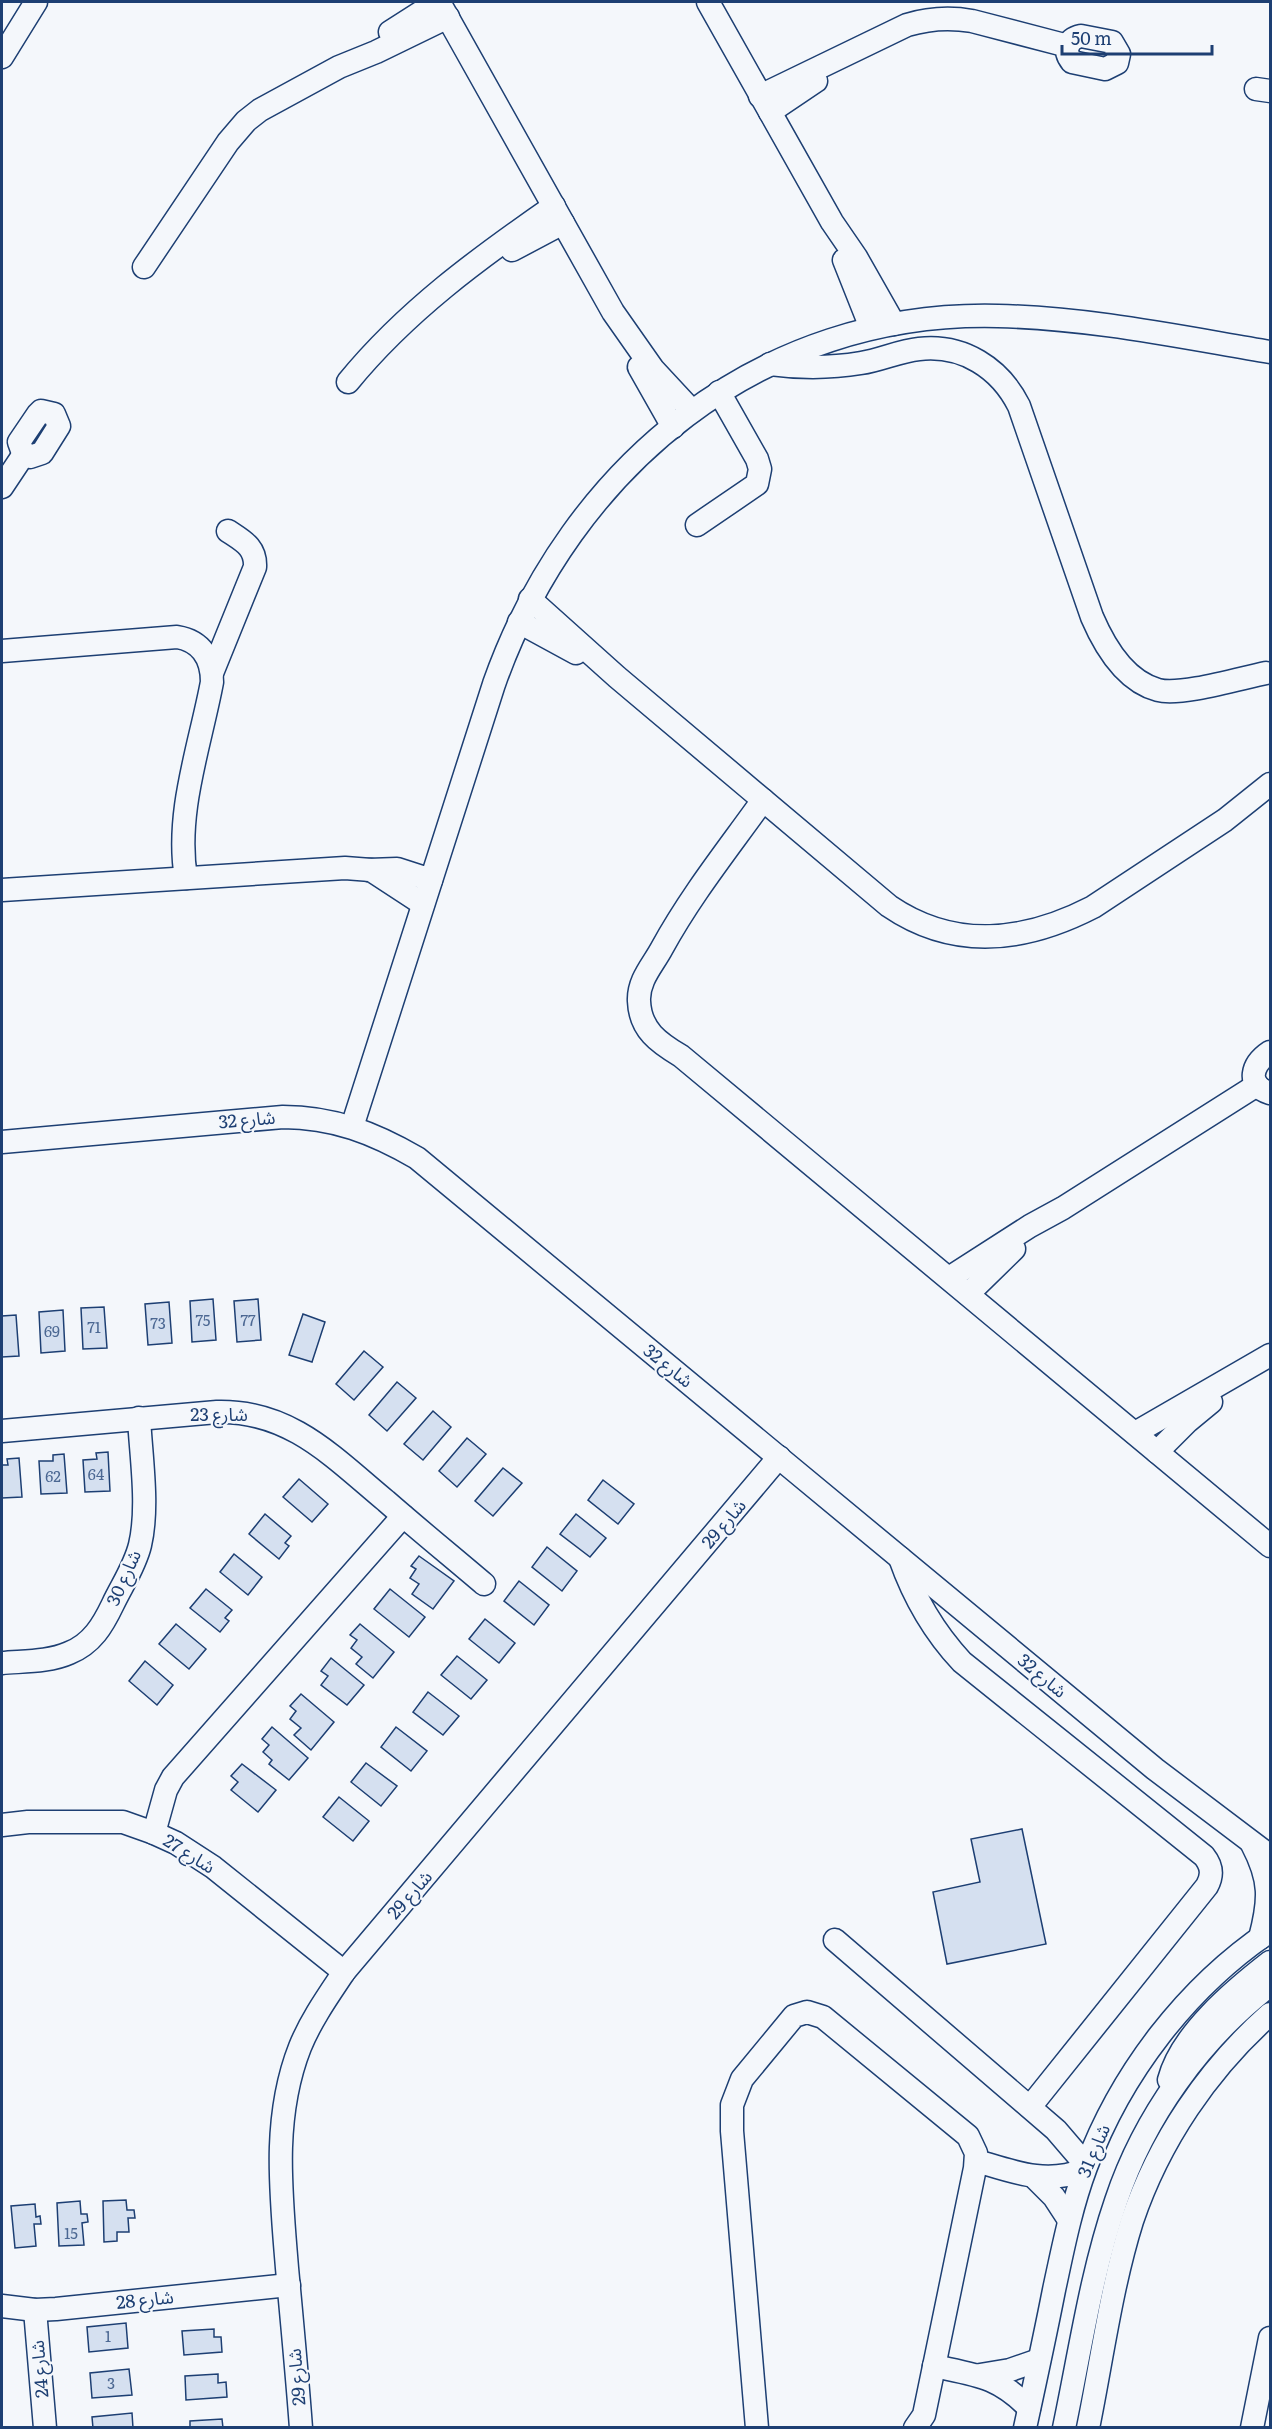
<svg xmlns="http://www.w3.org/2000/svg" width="1272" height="2429" font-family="Literata,'Noto Sans Arabic',serif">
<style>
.building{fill:#d5e0f0;stroke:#1d3f73;stroke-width:1.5}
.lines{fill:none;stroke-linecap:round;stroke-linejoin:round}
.minor-casing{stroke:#1d3f73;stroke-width:25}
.minor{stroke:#f4f7fb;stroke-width:22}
.labels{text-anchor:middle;stroke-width:4.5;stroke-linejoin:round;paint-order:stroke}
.number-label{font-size:15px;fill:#4b6792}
.street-label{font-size:18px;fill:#1d3f73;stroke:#f4f7fb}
</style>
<rect width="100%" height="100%" fill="#f4f7fb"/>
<!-- building -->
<g class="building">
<polygon points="213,1299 216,1340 192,1342 190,1301"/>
<polygon points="258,1299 261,1340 237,1342 234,1301"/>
<polygon points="169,1302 172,1343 148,1345 145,1304"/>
<polygon points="104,1307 107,1348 83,1349 81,1308"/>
<polygon points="63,1310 65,1351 41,1353 39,1312"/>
<polygon points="303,1314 325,1322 312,1362 289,1355"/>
<polygon points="16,1315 19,1356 2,1357 2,1316"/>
<polygon points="364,1351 383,1367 354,1400 336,1384"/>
<polygon points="397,1382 416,1398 387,1431 369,1415"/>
<polygon points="433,1411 451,1427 423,1460 404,1444"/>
<polygon points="467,1438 486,1454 457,1487 439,1471"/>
<polygon points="108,1452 110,1491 85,1492 83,1460 97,1459 96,1453"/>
<polygon points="64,1454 67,1493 41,1494 39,1461 53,1461 53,1455"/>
<polygon points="19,1458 22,1497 2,1498 2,1465 8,1465 7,1459"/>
<polygon points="503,1468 522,1483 493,1516 475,1501"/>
<polygon points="299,1479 328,1504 312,1522 283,1497"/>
<polygon points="603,1480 634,1504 618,1524 588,1500"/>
<polygon points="265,1514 291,1536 285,1543 289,1546 279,1559 249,1534"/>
<polygon points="576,1514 606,1538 590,1557 560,1534"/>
<polygon points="547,1547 577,1571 562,1591 532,1567"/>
<polygon points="234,1554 262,1577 248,1595 220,1572"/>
<polygon points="419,1556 454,1581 433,1609 412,1594 419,1584 410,1578 416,1569 411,1566"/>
<polygon points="519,1581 549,1605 534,1625 504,1601"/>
<polygon points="206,1589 232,1610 225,1618 229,1621 220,1632 190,1608"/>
<polygon points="390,1589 425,1617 409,1637 374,1609"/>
<polygon points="485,1619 515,1643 499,1663 469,1639"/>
<polygon points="176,1624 206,1649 189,1669 159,1644"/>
<polygon points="360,1624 394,1652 373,1678 356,1664 362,1657 351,1648 357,1640 350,1635"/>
<polygon points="457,1656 487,1680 471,1699 441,1675"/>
<polygon points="331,1658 364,1685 347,1705 321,1685 328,1676 321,1671"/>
<polygon points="145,1661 173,1685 157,1705 129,1681"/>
<polygon points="428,1692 459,1716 443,1735 413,1712"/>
<polygon points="301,1694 334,1722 311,1750 294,1735 301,1728 290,1719 296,1711 290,1706"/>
<polygon points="272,1727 308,1758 289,1780 269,1764 272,1760 263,1752 269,1745 262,1739"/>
<polygon points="396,1727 427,1751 411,1771 381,1747"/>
<polygon points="366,1763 397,1786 381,1806 351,1782"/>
<polygon points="242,1764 276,1790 258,1812 231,1790 238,1782 231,1776"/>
<polygon points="339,1797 369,1821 353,1841 323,1817"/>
<polygon points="1022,1829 1046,1944 947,1964 933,1892 980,1882 971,1839"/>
<polygon points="126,2200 127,2210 134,2210 135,2218 128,2218 129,2232 117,2232 117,2241 104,2242 103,2201"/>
<polygon points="80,2201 81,2214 87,2214 88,2222 82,2223 84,2245 59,2246 57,2203"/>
<polygon points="35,2204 36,2217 40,2216 41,2224 34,2224 36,2246 15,2248 11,2206"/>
<polygon points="126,2323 128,2348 89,2352 87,2327"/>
<polygon points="214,2329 214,2337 221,2337 222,2352 184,2355 182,2331"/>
<polygon points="129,2369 132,2395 92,2398 90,2373"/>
<polygon points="218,2374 218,2383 226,2382 227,2397 186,2400 185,2376"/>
<polygon points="132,2413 133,2428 93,2428 92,2417"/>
<polygon points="222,2419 223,2428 190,2428 190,2421"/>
</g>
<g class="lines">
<defs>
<g id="minor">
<polyline points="439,2 613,312 653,369 692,411"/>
<polyline points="708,2 832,222 856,257 894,324"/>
<polyline points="390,32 437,2"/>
<path d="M1081,36l31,6 7,12 -2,9 -12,6 -33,-7c-9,-11 -5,-23 9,-26z"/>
<polyline points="2,57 36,2"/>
<polyline points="1256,89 1270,91"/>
<path d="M760,96l147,-71c23,-7 42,-8 65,-4l96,25"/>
<polyline points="770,112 816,81"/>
<polyline points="512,250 563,223"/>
<polyline points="844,260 871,328"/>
<polyline points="144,267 228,142 246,121 260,110 339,67 376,52 448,17"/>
<path d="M770,364c30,4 61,4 91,-1 20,-3 38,-12 58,-14 44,-5 81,19 100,57l73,211c12,28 33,64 66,73 23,6 83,-12 108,-17"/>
<polyline points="639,367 673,427"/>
<path d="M348,382c58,-71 131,-124 206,-176"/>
<polygon points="41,411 54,414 59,426 42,453 30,457 23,453 19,442 38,414"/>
<polyline points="2,487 24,454"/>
<polyline points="697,525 757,484 760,469 757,459 719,392"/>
<path d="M530,599l87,78 272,229c66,45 136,36 204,1l132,-87 45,-36"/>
<polyline points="519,622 576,653"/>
<path d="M2,651l175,-14c25,4 35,22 35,45 -12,64 -37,131 -26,196"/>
<path d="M212,673l43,-106c1,-20 -12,-26 -27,-36"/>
<path d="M763,800c-35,49 -72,95 -101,148 -9,17 -24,32 -23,53 1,29 20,42 42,55l589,490"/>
<polyline points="369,870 397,869 431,880"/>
<polyline points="2,890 345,868 371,870 423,904"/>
<path d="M1270,1052c-18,12 -25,33 0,41"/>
<path d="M352,1127l142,-443c77,-218 267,-374 504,-368 92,2 182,21 272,36"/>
<path d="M2,1142l281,-25c50,0 91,16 134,41l738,611 115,87"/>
<polyline points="949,1278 1030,1226 1063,1208 1257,1085"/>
<polyline points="968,1294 1014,1249"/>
<path d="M2,1431l215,-19c73,-2 116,45 169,89 32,28 65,55 98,83"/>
<polyline points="1135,1433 1270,1355"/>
<polyline points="1157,1452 1188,1421 1211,1402"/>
<path d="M900,1558c14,40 33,73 62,104l242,194c8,10 9,19 3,30l-177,221"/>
<path d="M2,1663c21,-2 47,-1 67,-10 23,-9 34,-28 44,-49 9,-19 22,-38 27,-59 9,-38 1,-88 -1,-127"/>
<polyline points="2,1825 28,1822 123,1822 154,1833 176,1843 213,1867 344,1972"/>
<polyline points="154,1833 166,1790 173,1777 403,1516"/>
<path d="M1252,1844c19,36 18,56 8,94"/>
<polyline points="835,1940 1056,2130 1086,2165"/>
<path d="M1169,2080c12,-46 65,-90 101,-118"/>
<path d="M977,2161c37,11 69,24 107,9"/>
<polyline points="1034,2177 1054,2197 1069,2220"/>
<polyline points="2,2306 35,2310 56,2309 289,2285"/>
<polyline points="35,2310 45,2428"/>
<path d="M934,2366c42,9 64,10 95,42"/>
<polyline points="980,2375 1010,2370 1039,2360"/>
<path d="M301,2428c-4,-54 -9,-107 -14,-160 -6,-75 -15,-150 13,-221 11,-27 28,-51 44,-75l435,-515"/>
<polyline points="757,2428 732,2131 732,2105 742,2079 794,2016 807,2012 823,2017 968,2136 976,2153 975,2168 924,2415 915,2428"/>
<path d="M1025,2428c10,-46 20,-92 29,-138 9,-42 17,-83 32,-123 35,-94 101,-180 184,-236"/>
<path d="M1064,2428c16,-76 27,-154 52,-227 28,-84 84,-162 154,-216"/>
<path d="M1088,2428c14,-69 23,-140 44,-207 27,-80 76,-152 138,-207"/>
<polyline points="1252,2428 1270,2338"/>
</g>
</defs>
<!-- minor casing -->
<use href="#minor" class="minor-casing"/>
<!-- minor -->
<use href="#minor" class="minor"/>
</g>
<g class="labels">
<!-- number labels -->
<g class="number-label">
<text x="203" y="1326">75</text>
<text x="248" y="1326">77</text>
<text x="158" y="1329">73</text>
<text x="94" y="1333">71</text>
<text x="52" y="1337">69</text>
<text x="96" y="1480">64</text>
<text x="53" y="1482">62</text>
<text x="71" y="2239">15</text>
<text x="108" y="2342">1</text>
<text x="111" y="2389">3</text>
</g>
<!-- street labels -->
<g class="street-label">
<text transform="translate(247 1120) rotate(-5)" y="6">شارع 32</text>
<text transform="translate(668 1366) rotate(39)" y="6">شارع 32</text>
<text x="219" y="1421">شارع 23</text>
<text transform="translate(724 1524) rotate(-50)" y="6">شارع 29</text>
<text transform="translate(124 1578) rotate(-66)" y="6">شارع 30</text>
<text transform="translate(1042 1676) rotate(40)" y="6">شارع 32</text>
<text transform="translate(189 1854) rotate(32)" y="6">شارع 27</text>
<text transform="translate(410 1895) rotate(-49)" y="6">شارع 29</text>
<text transform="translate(1094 2151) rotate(-67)" y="6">شارع 31</text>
<text transform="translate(145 2300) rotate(-6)" y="6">شارع 28</text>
<text transform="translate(40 2369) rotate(-95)" y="6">شارع 24</text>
<text transform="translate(297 2377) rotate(-95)" y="6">شارع 29</text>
</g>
</g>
<!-- border -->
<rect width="1272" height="2429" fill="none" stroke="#1d3f73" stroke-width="6"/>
<!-- scale -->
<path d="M1062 45v9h150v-9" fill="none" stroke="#1d3f73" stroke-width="3"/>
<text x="1071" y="45" font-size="18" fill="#1d3f73" stroke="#f4f7fb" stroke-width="4.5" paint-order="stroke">50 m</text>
</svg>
